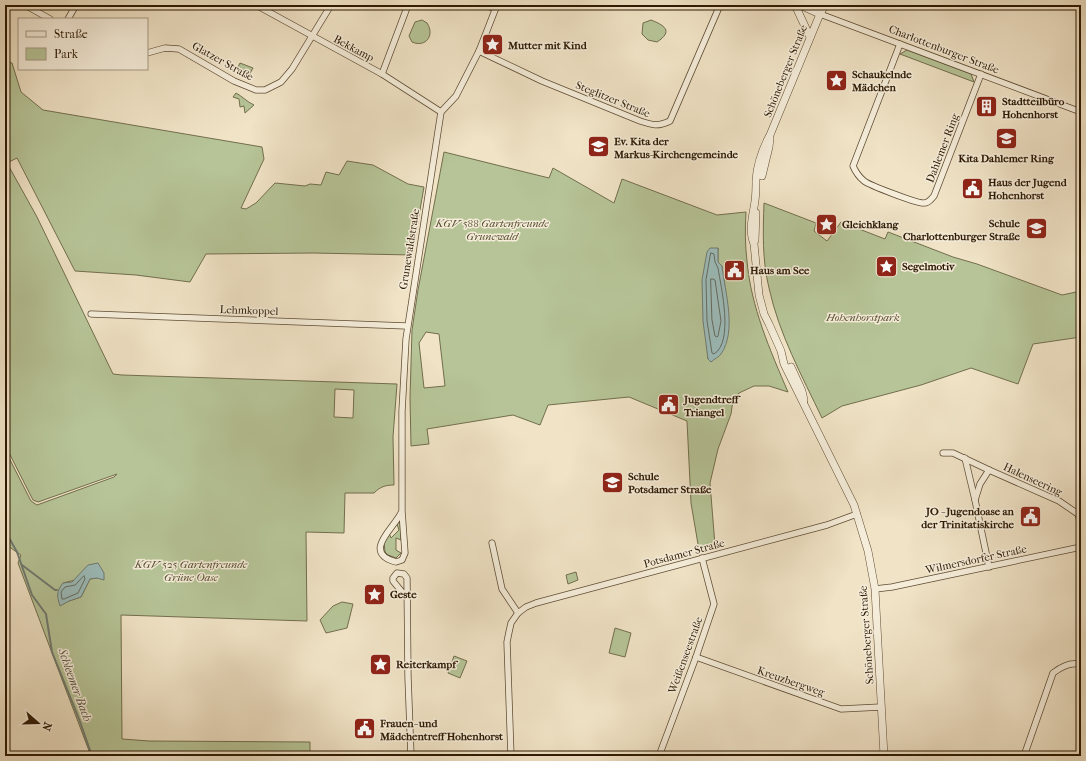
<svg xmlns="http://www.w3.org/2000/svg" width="1086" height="761" font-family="'IM FELL French Canon',serif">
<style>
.green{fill:#b6c497;stroke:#726e4d;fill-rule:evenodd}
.water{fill:#9cbdbc;stroke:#707b72}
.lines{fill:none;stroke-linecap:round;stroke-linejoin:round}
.shore{stroke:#646b60;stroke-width:1}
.stream{stroke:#707b72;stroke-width:2}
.minor-casing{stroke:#5e4c34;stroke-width:7}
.tertiary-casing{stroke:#5e4c34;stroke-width:8}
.minor{stroke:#f5edda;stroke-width:5.5}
.tertiary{stroke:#f5edda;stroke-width:7}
.labels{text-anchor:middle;stroke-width:3;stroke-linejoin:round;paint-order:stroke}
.poi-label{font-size:11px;font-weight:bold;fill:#2d1903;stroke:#f5edda;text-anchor:start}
.street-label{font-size:11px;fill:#2d1903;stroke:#f5edda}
.park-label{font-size:11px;font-style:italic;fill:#564c2f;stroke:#f5edda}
.water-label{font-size:12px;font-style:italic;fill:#545244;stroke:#f5edda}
</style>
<rect width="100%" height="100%" fill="#f0e3c6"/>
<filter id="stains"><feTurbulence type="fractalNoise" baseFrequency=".005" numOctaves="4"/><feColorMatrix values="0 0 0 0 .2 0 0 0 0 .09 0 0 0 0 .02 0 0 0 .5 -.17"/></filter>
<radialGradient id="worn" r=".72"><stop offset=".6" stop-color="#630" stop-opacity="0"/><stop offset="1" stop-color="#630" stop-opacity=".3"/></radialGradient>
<!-- green -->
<g class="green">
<path d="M422,20l5,3c8,12 -1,25 -15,19l-3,-6 6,-14z"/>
<path d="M651,20c13,5 23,11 6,22l-9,-2 -6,-6 1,-11z"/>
<polygon points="907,50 971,74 974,82 900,54"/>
<path d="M5,61l7,2 9,29 22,18 219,37 2,12 -23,49 5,1 10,-6 19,-20 30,3 5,-2 11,1 5,-13 13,3 8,-14 26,4 35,19 16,3 -12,68 -99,-2 -107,1 -16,28 -54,-7 -61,-4 -58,-113 -10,5 30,54 76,157 9,1 275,9 -4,53 1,48c-9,0 -14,2 -20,8h-29l-1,40 -38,-1 1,89 -186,-6 1,124 27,2 161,1v14h-219l-73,-193 3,-8 -16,-11v-94l26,51 6,4 77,-28 3,-3 -79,28 -5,-2 -28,-55zM335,389l19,1 -1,28 -19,-1zM104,573l-7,5 -7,1 -9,18 -12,4 -6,-18z"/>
<polygon points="240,63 253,68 249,75 237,69"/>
<path d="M236,93c6,3 11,9 18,12l-9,8 -1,-7 -4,1 -1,-8 -6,-2z"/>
<path d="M444,152l105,26 4,-10 61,35 8,-24 95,36 29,-3c-1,16 -1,33 1,49 4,46 23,89 41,131l-19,-6h-15l-15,7 -6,7 -2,14 -13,35 -8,34 5,62 -16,5 -8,-47 -4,-82 -58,-24 -81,8 -8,20 -27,-10 -86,14 2,15 -18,2 -1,-48 2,-68 6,-40zM718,248v14l4,4 3,23 -17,70 -1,-12zM426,332l13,2 6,52 -21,2 -5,-45z"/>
<path d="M764,203l52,20 -2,8 13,10 14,-19 44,17 3,-7 65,25 24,7 85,31 19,-4v46l-48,7 -15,40 -47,-16 -50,17 -79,21 -20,12c-20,-42 -43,-84 -53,-130 -7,-28 -6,-57 -5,-85z"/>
<polygon points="399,522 400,522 401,540 396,538 396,550 401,553 396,558 388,555 385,552 384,542 389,533 391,538 399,530 397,524"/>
<polygon points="576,572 578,580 568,584 566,575"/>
<polygon points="342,602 353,604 347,628 326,633 320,620 333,606"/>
<polygon points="615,628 631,633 625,657 609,653"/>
<polygon points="454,656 467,661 460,678 448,673"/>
</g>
<!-- water -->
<g class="water">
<path d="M710,248h8v14l4,4c3,26 15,65 -1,88 -2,3 -7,5 -10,8l-3,-3 -5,-38 -1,-41 5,-28z"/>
<path d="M98,563l6,10v7l-7,-2 -7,1 -9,18 -12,4 -9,5c-3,-10 -4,-14 3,-23l9,-1 16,-17z"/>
</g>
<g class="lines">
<!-- shore -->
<g class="shore">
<path d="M711,253l3,1 1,8 3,6c3,19 16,74 -4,86l-2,-1 -5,-32 -1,-41z"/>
<polygon points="711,279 713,279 715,280 721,321 718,336 717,337 715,336 712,320"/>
<polygon points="84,576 85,579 78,593 64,599 62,599 61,592 65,587 75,585"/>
</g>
<!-- stream -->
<g class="stream">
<polyline points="5,536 8,536 17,552 32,595 46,614 52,652 79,719 92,756"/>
<polyline points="22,565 55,590 57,590"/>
</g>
<defs>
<g id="minor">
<polyline points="25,5 50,19"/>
<polyline points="256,5 382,74 441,112"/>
<polyline points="486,5 495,9"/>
<polyline points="820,14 1081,112"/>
<polyline points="68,19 76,5"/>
<path d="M900,44l-47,122c3,7 5,10 11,15 5,4 54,23 60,22 5,0 7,-4 10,-7l47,-122"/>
<path d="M479,51l63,30 98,40c12,4 18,6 30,0l50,-116"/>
<polyline points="147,53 165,48 179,49 234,81 256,90 265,90 281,82 292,69 331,5"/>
<polyline points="382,74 408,5"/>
<polyline points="91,314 407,326"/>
<polyline points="943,453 953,453 989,470"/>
<polyline points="965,458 975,500"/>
<path d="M402,511c-6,16 -42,41 -6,51l6,-2 3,-7 -3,-42v-100l4,-72 35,-227 15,-16 23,-45 18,-46"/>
<polyline points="492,543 502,589 518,613"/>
<polyline points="989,567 975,500 980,484 989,470 1059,501 1078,514 1081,525"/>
<polyline points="875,589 892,587 1081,547"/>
<polyline points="407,598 393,581 393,578 397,573 404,574 407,578 408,677 411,756"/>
<polyline points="696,657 841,709 881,707"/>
<polyline points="511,756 507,642 509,632 511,623 518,613 526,607 536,603 827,525 857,514"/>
<polyline points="659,756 696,657 714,604 702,558"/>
<path d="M1024,756l29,-83c8,-6 18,-12 28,-8"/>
</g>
<g id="tertiary">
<polyline points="795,5 810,37"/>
<polyline points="800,5 820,14"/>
<path d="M825,5l-5,9 -50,121c-7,13 -13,30 -14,45 0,7 0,14 -1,21 -2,15 -7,29 -1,43l5,51 5,19 5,10 12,27 3,13 70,141 14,46 7,38 9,167"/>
<polyline points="762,176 769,147 770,138"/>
<polyline points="755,240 756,213"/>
<polyline points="791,367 802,391 804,400"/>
</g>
</defs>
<!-- minor casing -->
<use href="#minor" class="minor-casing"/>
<!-- tertiary casing -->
<use href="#tertiary" class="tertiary-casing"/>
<!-- minor -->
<use href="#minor" class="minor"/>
<!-- tertiary -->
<use href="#tertiary" class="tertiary"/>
</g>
<!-- icons -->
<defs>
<symbol id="sight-square" viewBox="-11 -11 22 22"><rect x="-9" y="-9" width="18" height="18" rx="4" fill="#8f2418" stroke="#f5edda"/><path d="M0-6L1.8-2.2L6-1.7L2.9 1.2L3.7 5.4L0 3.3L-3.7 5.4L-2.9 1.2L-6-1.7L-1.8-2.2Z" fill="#fff"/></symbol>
<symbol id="building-square" viewBox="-11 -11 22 22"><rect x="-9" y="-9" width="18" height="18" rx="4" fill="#8f2418" stroke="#f5edda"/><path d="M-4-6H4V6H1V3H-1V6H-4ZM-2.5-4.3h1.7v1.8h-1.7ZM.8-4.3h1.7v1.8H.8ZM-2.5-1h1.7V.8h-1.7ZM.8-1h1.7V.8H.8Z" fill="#fff"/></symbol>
<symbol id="school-square" viewBox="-11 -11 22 22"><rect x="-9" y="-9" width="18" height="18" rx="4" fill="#8f2418" stroke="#f5edda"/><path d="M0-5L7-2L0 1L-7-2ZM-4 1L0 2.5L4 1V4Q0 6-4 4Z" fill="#fff"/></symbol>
<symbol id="civic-square" viewBox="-11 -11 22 22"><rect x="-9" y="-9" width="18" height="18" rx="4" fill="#8f2418" stroke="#f5edda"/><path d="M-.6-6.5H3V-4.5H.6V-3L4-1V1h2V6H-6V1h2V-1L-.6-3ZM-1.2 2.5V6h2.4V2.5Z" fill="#fff"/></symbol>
</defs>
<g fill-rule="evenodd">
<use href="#sight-square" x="480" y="32" width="25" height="25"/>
<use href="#sight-square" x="824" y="68" width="25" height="25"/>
<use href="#building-square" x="974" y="94" width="25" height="25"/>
<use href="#school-square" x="994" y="126" width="25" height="25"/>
<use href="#school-square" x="586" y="134" width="25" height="25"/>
<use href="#civic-square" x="960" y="176" width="25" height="25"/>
<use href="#sight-square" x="814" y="212" width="25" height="25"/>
<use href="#school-square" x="1024" y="216" width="25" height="25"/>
<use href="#sight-square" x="874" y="254" width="25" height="25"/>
<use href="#civic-square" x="722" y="258" width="25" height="25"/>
<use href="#civic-square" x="656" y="392" width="25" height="25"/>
<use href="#school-square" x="600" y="470" width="25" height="25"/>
<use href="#civic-square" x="1018" y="504" width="25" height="25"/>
<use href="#sight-square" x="362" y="582" width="25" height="25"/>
<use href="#sight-square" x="368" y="652" width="25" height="25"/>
<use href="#civic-square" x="352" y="716" width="25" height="25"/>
</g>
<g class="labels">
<!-- poi labels -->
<g class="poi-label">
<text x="508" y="49">Mutter mit Kind</text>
<text x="852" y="78">Schaukelnde<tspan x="852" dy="13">Mädchen</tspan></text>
<text x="1002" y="105">Stadtteilbüro<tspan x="1002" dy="13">Hohenhorst</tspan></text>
<text x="614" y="145">Ev. Kita der<tspan x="614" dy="13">Markus-Kirchengemeinde</tspan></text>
<text x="1006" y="162" text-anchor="middle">Kita Dahlemer Ring</text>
<text x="988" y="186">Haus der Jugend<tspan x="988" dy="13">Hohenhorst</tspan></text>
<text x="1020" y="227" text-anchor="end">Schule<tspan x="1020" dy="13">Charlottenburger Straße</tspan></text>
<text x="842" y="228">Gleichklang</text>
<text x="902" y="270">Segelmotiv</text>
<text x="750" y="274">Haus am See</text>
<text x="684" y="403">Jugendtreff<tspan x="684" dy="13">Triangel</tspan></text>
<text x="628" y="480">Schule<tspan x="628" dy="13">Potsdamer Straße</tspan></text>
<text x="1014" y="515" text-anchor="end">JO - Jugendoase an<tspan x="1014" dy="13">der Trinitatiskirche</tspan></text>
<text x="390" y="598">Geste</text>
<text x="396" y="668">Reiterkampf</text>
<text x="380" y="727">Frauen- und<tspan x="380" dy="13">Mädchentreff Hohenhorst</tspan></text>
</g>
<!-- street labels -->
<g class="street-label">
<text transform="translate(354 48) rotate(28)" y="4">Bekkamp</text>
<text transform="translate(944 49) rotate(21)" y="4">Charlottenburger Straße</text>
<text transform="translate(223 61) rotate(29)" y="4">Glatzer Straße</text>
<text transform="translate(785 71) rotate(-68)" y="4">Schöneberger Straße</text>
<text transform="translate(613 99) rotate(22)" y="4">Steglitzer Straße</text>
<text transform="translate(942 148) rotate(-69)" y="4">Dahlemer Ring</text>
<text transform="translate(409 249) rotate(-81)" y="4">Grunewaldstraße</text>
<text transform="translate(249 310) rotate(2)" y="4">Lehmkoppel</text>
<text transform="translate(1033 479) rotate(25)" y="4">Halenseering</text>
<text transform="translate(684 553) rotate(-15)" y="4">Potsdamer Straße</text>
<text transform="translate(976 559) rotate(-12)" y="4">Wilmersdorfer Straße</text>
<text transform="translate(866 635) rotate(-94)" y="4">Schöneberger Straße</text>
<text transform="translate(685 655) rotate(-70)" y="4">Weißenseestraße</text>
<text transform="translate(791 681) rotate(19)" y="4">Kreuzbergweg</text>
</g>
<!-- park labels -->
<g class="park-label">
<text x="492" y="227">KGV 588 Gartenfreunde<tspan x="492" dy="13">Grunewald</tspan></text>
<text x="863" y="321">Hohenhorstpark</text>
<text x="191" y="568">KGV 525 Gartenfreunde<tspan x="191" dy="13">Grüne Oase</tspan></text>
</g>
<!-- water labels -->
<g class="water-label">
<text transform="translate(75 685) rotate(70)" y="4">Schleemer Bach</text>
</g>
</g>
<!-- margin -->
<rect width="1086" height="761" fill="none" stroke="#f0e3c6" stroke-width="20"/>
<rect x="6" y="6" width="1074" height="749" fill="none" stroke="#2d1903" stroke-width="2"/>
<rect x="10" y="10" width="1066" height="741" fill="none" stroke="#2d1903"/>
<!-- legend -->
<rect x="18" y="18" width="130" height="52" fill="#f5edda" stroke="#a59884"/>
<rect x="26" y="31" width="20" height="6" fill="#f5edda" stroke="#a59884"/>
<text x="54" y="38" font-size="12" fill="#2d1903">Straße</text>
<rect x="26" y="48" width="20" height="12" fill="#b6c497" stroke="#a59884"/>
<text x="54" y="58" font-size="12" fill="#2d1903">Park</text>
<!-- north arrow -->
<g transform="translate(38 723) rotate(110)" stroke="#f5edda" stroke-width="3" paint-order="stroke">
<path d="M0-3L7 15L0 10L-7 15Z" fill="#2d1903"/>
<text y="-6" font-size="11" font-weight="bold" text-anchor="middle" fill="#2d1903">N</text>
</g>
<rect width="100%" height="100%" filter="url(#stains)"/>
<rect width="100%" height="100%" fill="url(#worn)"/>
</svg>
